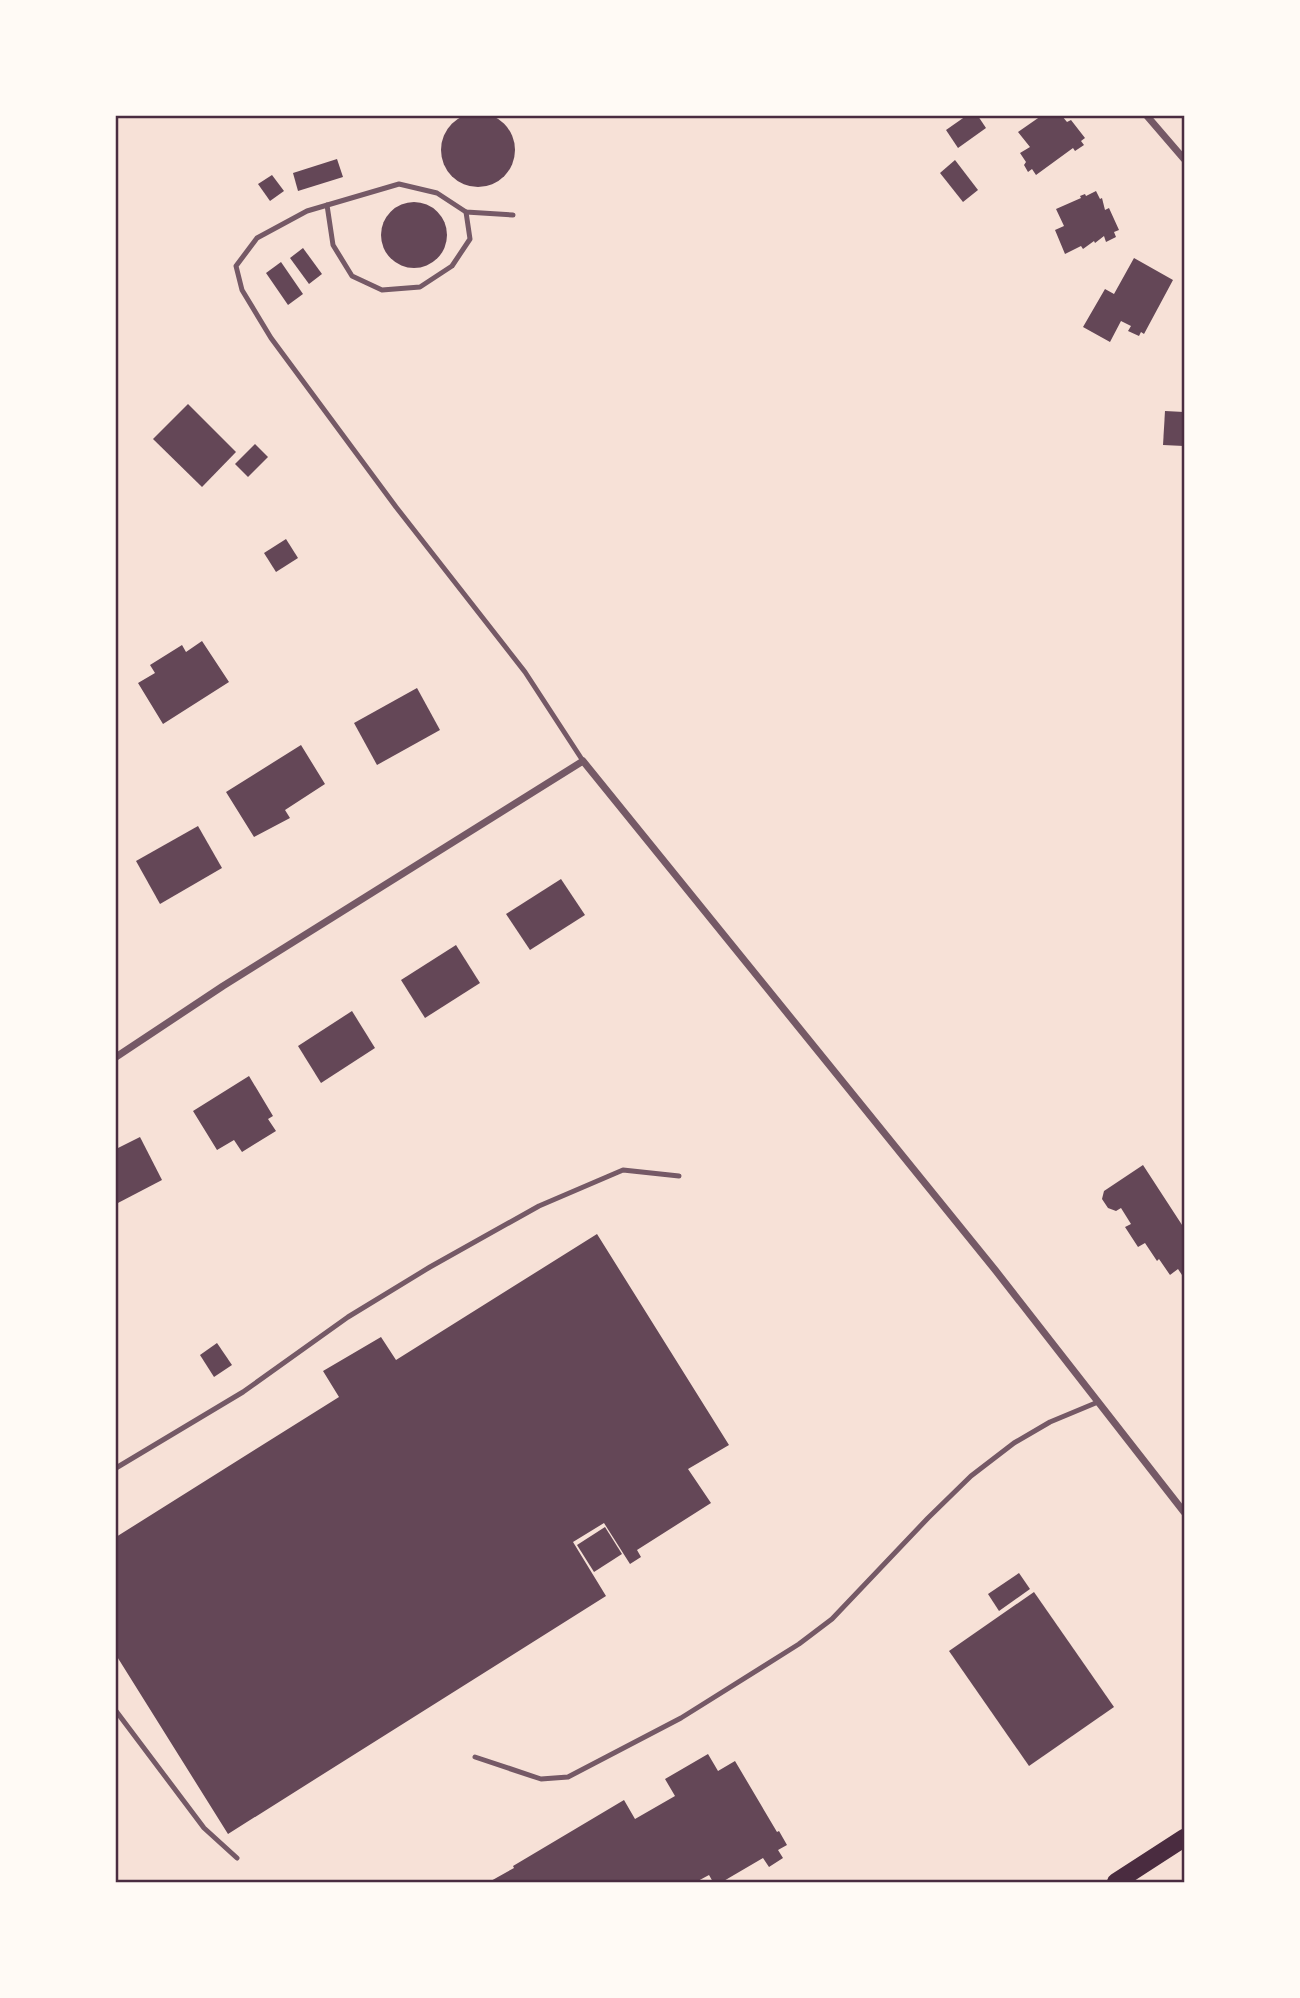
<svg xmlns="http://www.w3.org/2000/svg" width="1300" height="1998" font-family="'Source Sans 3',sans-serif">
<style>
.building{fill:#644757}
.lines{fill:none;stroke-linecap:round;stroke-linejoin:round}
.service{stroke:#755966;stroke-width:5}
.minor{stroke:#755966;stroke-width:7}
.primary{stroke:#4a2c40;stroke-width:18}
.neatline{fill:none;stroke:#4a2c40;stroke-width:2.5}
</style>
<rect width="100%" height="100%" fill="#f7e1d7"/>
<!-- building -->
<g class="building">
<circle cx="478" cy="150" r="37"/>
<polygon points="966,116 978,116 986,128 958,148 946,130"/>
<polygon points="1041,116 1062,116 1067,122 1071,120 1085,138 1081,141 1084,145 1075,151 1073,148 1036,175 1032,169 1028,172 1024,165 1026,162 1020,153 1030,147 1018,132"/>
<polygon points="337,159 343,177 298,191 293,173"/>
<polygon points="955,160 978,190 963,202 940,173"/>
<polygon points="272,175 284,191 270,201 258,184"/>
<polygon points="1096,191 1100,199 1102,198 1105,210 1109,208 1119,230 1114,232 1116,237 1106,242 1104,236 1095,243 1094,241 1083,249 1081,246 1065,254 1055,230 1064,226 1056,209 1081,198 1080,196 1085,194 1086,196"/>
<circle cx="414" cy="235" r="33"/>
<polygon points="303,248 322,274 309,284 290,258"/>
<polygon points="1134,258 1173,280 1144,334 1141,332 1139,336 1128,331 1131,326 1121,321 1110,342 1083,327 1105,289 1114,294"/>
<polygon points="281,262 303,294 288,305 266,273"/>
<polygon points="188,404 236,452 202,487 153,439"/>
<polygon points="1165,411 1184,412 1184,446 1163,445"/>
<polygon points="255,444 268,457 248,477 235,464"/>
<polygon points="286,539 298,558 276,572 264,553"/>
<polygon points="202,641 229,682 163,724 138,683 155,673 150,665 182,645 186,652"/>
<polygon points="417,688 440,730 377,765 354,723"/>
<polygon points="301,745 325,784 285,810 290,818 254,837 226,792"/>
<polygon points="198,826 222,868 160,904 136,861"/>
<polygon points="561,879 585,915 530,950 506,914"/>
<polygon points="456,945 480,983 425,1018 401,980"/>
<polygon points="352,1011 375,1048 321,1083 298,1046"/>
<polygon points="249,1076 273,1116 268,1119 276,1131 242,1152 234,1140 217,1150 193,1111"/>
<polygon points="140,1137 162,1180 116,1204 116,1149"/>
<polygon points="1143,1165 1184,1228 1184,1278 1178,1269 1170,1275 1159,1259 1157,1261 1145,1243 1138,1247 1125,1227 1131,1224 1121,1208 1116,1211 1108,1208 1102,1199 1104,1191"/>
<polygon points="597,1234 729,1445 688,1469 711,1503 637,1550 641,1557 630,1564 604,1523 573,1542 606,1596 228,1834 116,1655 116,1537 339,1397 323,1371 381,1337 396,1360"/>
<polygon points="217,1343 232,1365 214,1377 200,1355"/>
<polygon points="605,1527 622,1554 594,1572 577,1545"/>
<polygon points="1019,1573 1030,1589 999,1611 988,1594"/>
<polygon points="1034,1592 1114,1707 1029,1766 949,1651"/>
<polygon points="708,1754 718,1771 735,1761 777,1832 779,1831 787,1845 778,1850 783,1858 769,1867 763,1858 722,1882 713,1882 709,1875 696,1882 489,1882 514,1868 513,1866 624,1800 635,1819 675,1796 665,1779"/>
</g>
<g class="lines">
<!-- service -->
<g class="service">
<polyline points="327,205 333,245 352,276 382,290 420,287 452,266 470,239 466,212"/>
<polyline points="513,215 466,212 437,193 399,184 307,211 257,238 236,266 242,290 271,338 396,507 525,672 583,761"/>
<polyline points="116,1468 243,1392 348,1317 430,1267 539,1206 623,1170 679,1176"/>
<polyline points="116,1711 204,1828 237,1858"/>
<polyline points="475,1757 541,1779 568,1777 681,1718 799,1644 832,1619 928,1518 971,1476 1014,1443 1050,1422 1098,1402"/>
</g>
<!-- minor -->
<g class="minor">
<polyline points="1147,116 1184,159"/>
<polyline points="116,1057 223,986 583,761 996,1271 1184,1512"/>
</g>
<!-- primary -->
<polyline class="primary" points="1116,1882 1184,1838"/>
</g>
<!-- border -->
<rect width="1300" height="1998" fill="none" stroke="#fffaf5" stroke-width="234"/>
<rect x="117" y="117" width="1066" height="1764" class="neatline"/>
</svg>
